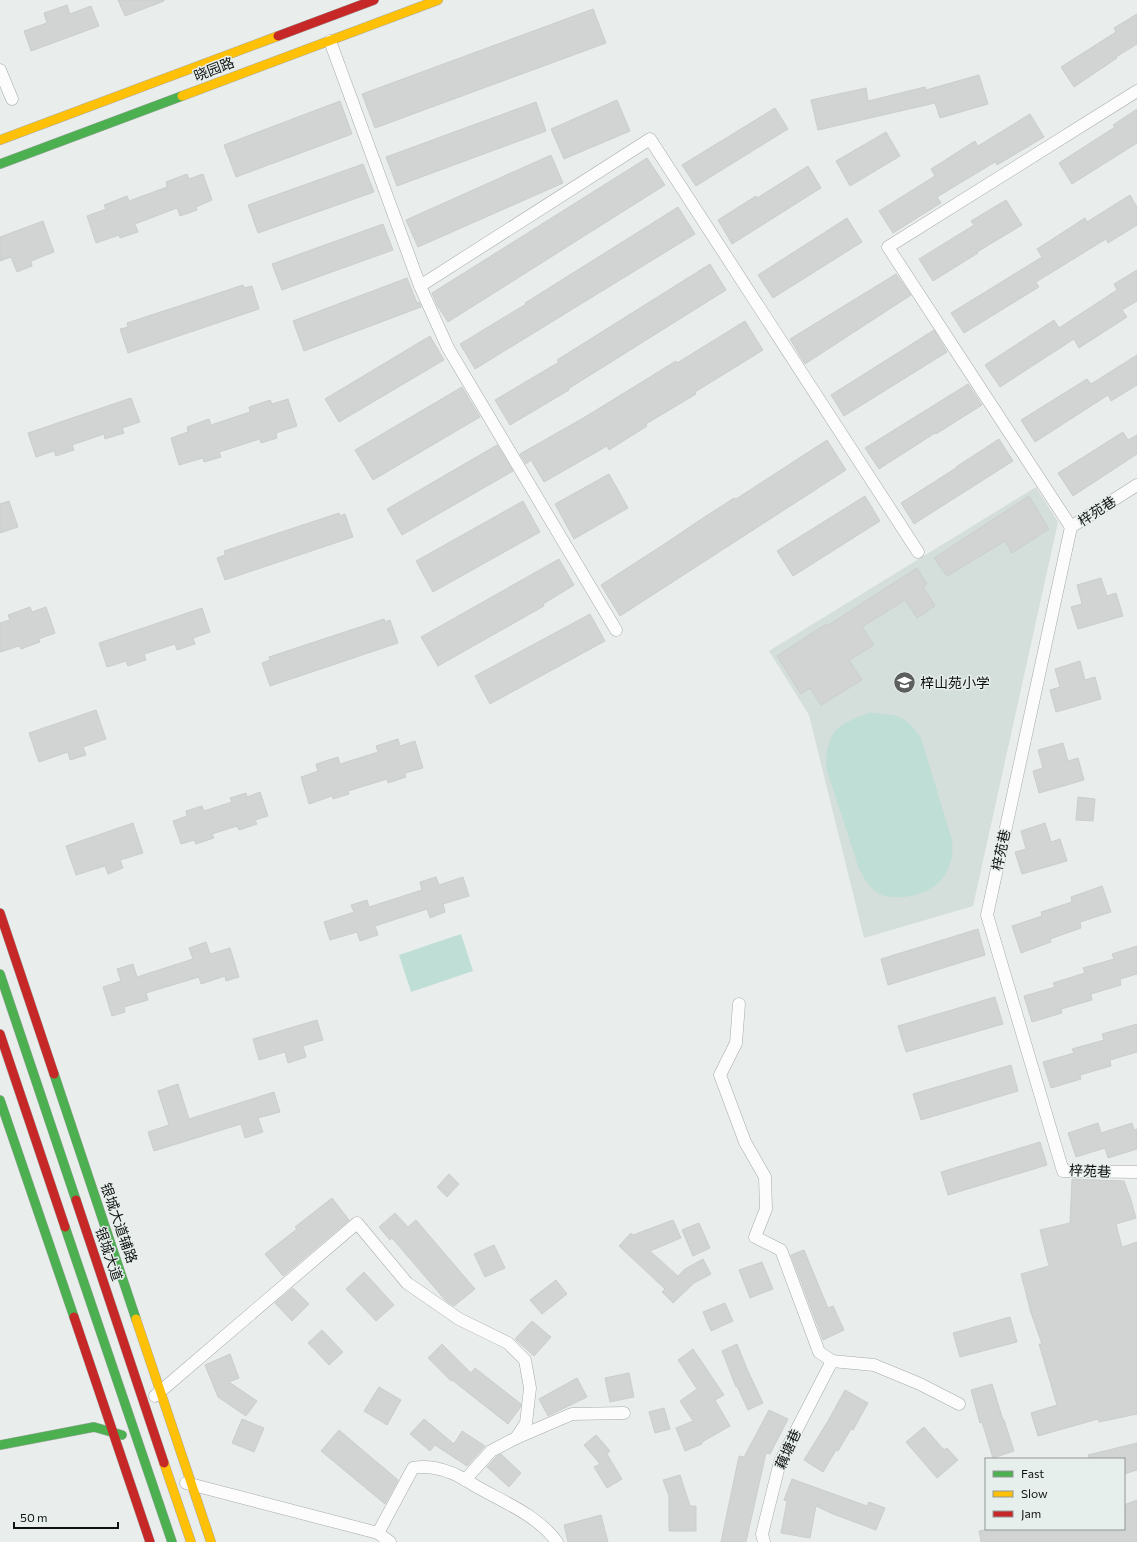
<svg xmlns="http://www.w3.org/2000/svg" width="1137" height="1542" font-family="Commissioner,'Noto Sans SC',sans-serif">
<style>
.built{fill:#d4dedb}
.green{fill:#beded6}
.building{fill:#d2d4d4;stroke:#cbcece}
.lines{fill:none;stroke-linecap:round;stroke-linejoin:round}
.street-casing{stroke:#a6aaa9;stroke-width:13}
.fast-casing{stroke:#a6aaa9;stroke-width:10}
.slow-casing{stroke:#a6aaa9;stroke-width:10}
.jam-casing{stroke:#a6aaa9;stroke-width:10}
.street{stroke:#fcfcfc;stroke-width:12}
.fast{stroke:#4caf50;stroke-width:9}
.slow{stroke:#ffc107;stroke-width:9}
.jam{stroke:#c62828;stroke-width:9}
.labels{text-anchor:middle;stroke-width:3;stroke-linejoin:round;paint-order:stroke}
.street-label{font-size:14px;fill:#101212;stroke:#e7efed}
.poi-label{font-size:14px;fill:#101212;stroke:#e7efed;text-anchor:start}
</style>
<rect width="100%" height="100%" fill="#e9edec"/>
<!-- built -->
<polygon class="built" points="1036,487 1058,522 973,906 864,938 809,715 769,651"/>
<!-- green -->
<g class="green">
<path d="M869,713c29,2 34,0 52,25l31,102c4,34 -18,55 -50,57 -9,0 -16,1 -24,-4 -9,-5 -14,-16 -19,-24l-33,-102c1,-36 10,-42 43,-54z"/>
<polygon points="461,934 473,971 411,992 399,955"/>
</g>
<!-- building -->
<g class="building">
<polygon points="118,0 164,0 164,1 125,16"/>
<polygon points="67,5 70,14 91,6 99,26 31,51 24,31 47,23 44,13"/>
<polygon points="593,9 606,43 375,128 362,94"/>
<polygon points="1137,14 1137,44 1116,57 1117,58 1074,87 1061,67 1116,32 1114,28"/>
<polygon points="979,75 988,104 940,118 935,103 818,130 811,100 866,88 868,101 925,87 926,90"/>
<polygon points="617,100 630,131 564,159 551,129"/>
<polygon points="340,101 352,134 236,177 224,145"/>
<polygon points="536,102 546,131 397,186 386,157"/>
<polygon points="775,108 788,129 696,186 682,165"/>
<polygon points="1137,109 1137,143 1072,184 1059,163 1115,127 1113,125"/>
<polygon points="1030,114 1044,137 997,165 995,162 937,197 941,203 893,233 879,211 935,176 931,169 975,141 978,146"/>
<polygon points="886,132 900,156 850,186 836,161"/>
<polygon points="551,155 563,183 418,247 406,220"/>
<polygon points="647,158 665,185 448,322 437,305 432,293"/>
<polygon points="363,164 374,192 258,233 248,205"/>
<polygon points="808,166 821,188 732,244 718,220 756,196 757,198"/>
<polygon points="187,174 189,179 203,174 212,200 196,207 197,210 180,216 177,208 135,224 138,232 120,238 119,235 96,243 87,216 106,209 104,205 127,196 129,201 167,187 166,182"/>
<polygon points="1130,195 1137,207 1137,225 1108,243 1106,239 1036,282 1039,287 964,333 951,313 1042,257 1037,249 1085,218 1087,222"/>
<polygon points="1006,200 1022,225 977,252 978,253 933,281 919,259 974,225 971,221"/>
<polygon points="678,207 695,234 475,369 460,344 526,304 525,303"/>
<polygon points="847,218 862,242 773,298 758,275"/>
<polygon points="43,221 54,252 31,261 32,266 17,272 11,257 0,261 0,237"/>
<polygon points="383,224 393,250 282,290 272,264"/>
<polygon points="710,264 726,290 568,389 569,390 510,425 495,400 559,362 557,360"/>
<polygon points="1137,270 1137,301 1122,310 1127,317 1079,348 1074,339 1000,387 985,365 1054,320 1059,328 1117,290 1114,284"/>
<polygon points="896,274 911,295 805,364 790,339"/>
<polygon points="407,278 417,303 419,302 421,307 304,351 293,321"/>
<polygon points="243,285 244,288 252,286 259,309 128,353 120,329 128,327 127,323"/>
<polygon points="745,321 763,350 695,392 696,394 646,424 647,426 609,450 607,446 544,482 531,460 526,464 520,454 585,417 676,361 677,363"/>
<polygon points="934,330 947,352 844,416 831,395"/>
<polygon points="430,336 444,360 339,422 325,399"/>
<polygon points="1137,355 1137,385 1111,401 1108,395 1035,442 1021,420 1087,379 1091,384"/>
<polygon points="968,384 982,405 936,434 935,433 879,469 865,448"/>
<polygon points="462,387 480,417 373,480 355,450"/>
<polygon points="131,398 140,422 122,428 124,433 105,439 104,434 72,445 74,450 56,456 54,451 36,457 28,433"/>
<polygon points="288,399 297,426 276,433 277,438 261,443 260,439 219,452 221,457 204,462 203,458 179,465 171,438 188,432 187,427 209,419 211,425 250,412 249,407 270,400 272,404"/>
<polygon points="1123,432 1128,440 1137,435 1137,454 1073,496 1058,473"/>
<polygon points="999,439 1013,461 914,524 901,503 956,468 956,467"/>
<polygon points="827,440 846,470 620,616 601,585 666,543 700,520 734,498 736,499"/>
<polygon points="497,445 513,471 402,535 387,509"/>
<polygon points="609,474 628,508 574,539 555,504"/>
<polygon points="865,496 880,521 793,576 777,551"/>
<polygon points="1029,496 1049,529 1012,553 1005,541 947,576 934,558"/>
<polygon points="9,501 18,527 0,533 0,504"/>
<polygon points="523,501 540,532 433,592 416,561"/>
<polygon points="339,513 340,516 345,514 353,537 225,580 217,558 225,555 224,551"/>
<polygon points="559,559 574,585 543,604 544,606 438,666 421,637"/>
<polygon points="917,568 927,584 923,587 935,606 917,618 905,600 862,627 874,645 849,660 862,680 821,705 810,688 801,694 777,656 826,624 827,626"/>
<polygon points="1101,578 1107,596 1116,593 1123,616 1078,629 1071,607 1082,604 1077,585"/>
<polygon points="30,607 32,612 46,607 55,633 39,639 40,642 21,649 19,646 0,652 0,623 10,620 8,615"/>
<polygon points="202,608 210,632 193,638 195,644 177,650 175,644 144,654 146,660 128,666 126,661 107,667 99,643"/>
<polygon points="590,614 605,641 490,704 475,676"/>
<polygon points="384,619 385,622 390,620 398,643 270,686 262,663 270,660 269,657"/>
<polygon points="1080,661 1085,680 1095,677 1101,699 1056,712 1050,690 1060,687 1055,669"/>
<polygon points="96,710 106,739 83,747 86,755 70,760 68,752 39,762 29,733"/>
<polygon points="398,739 400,746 415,741 423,768 405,773 406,777 388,783 387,779 348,791 349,794 333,799 332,796 309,804 301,777 318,771 316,764 338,757 340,764 378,752 376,746"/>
<polygon points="1063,743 1068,761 1078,758 1084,780 1039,793 1033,771 1043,768 1038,750"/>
<polygon points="260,792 268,816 255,820 257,824 239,830 237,826 212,834 214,838 196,844 194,840 181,844 173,821 187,816 186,811 202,806 204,811 232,802 230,798 246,793 247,797"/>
<polygon points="1078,797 1095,799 1093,821 1076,820"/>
<polygon points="133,823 143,853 120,860 123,868 108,874 105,866 76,875 66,846"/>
<polygon points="1045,823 1051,842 1060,839 1067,861 1022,874 1015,852 1026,849 1021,831"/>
<polygon points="436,877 439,885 463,877 469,896 443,904 445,912 430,918 427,909 375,926 378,935 360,941 357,932 330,940 324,922 354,912 351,905 367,900 369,907 422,890 420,882"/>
<polygon points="1102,886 1111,912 1080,922 1081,928 1050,939 1051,942 1021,953 1012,926 1042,916 1041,912 1072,902 1071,897"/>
<polygon points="978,929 985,955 888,985 881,959"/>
<polygon points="206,942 210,954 230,948 239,977 226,981 225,976 201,984 199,977 146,993 148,1000 124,1007 125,1012 112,1016 103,987 121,981 117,969 133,964 137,977 193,959 189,948"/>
<polygon points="1137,946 1137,974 1120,979 1121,985 1091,994 1092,1000 1061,1009 1062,1013 1032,1022 1024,996 1055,987 1053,983 1085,973 1083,968 1114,959 1112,954"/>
<polygon points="995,997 1003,1024 906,1052 898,1026"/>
<polygon points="317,1020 323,1040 303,1046 306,1057 288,1063 285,1052 259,1060 253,1039"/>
<polygon points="1137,1024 1137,1052 1110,1060 1111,1066 1080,1075 1081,1079 1051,1088 1043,1062 1074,1053 1072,1049 1104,1040 1102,1034"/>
<polygon points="1011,1065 1018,1091 921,1120 913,1094"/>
<polygon points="178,1084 189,1119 274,1092 280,1112 258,1118 263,1132 245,1138 241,1124 154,1151 148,1132 169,1125 158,1091"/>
<polygon points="1098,1123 1101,1133 1132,1123 1134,1130 1137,1129 1137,1149 1108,1158 1105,1148 1076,1157 1068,1133"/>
<polygon points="1040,1142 1047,1165 948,1195 941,1172"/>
<polygon points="449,1174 459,1184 447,1197 437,1187"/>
<polygon points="1072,1179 1124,1181 1131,1200 1136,1218 1116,1224 1122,1247 1137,1242 1137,1414 1099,1422 1098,1419 1038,1436 1031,1413 1057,1405 1039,1344 1042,1344 1031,1313 1021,1274 1049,1266 1040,1230 1070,1223"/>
<polygon points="332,1198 349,1220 283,1276 265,1254 297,1229 295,1227"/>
<polygon points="395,1213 408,1227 416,1220 475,1289 454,1306 446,1301 392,1238 390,1240 379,1227"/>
<polygon points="673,1220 681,1238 650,1251 678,1276 685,1269 703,1259 711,1274 694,1283 673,1303 662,1292 665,1289 619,1246 631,1233 633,1235"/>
<polygon points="699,1223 710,1248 693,1256 682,1230"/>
<polygon points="494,1245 505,1268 485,1277 474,1254"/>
<polygon points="804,1250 828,1308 833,1306 844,1330 823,1340 791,1255"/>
<polygon points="762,1262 773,1289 750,1298 739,1270"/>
<polygon points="364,1272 394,1305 376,1321 346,1289"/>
<polygon points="556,1280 567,1294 542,1314 530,1300"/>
<polygon points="293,1288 309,1304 292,1321 275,1303"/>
<polygon points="725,1303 733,1321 711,1331 703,1312"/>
<polygon points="1010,1317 1017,1342 960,1357 953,1333"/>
<polygon points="532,1321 551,1337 534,1356 515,1339"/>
<polygon points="322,1330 343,1352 329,1365 308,1343"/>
<polygon points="442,1344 471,1373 475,1368 521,1404 520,1408 508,1424 452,1380 451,1381 428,1358"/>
<polygon points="737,1344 747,1369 763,1403 748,1410 737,1386 736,1387 722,1351"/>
<polygon points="693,1349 724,1395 715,1400 730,1426 702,1442 702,1444 685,1451 676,1428 693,1421 680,1401 697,1389 678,1360"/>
<polygon points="230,1354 239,1378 229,1382 257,1401 246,1416 218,1397 205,1365"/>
<polygon points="629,1373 634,1397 610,1402 605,1378"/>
<polygon points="577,1378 587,1397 548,1416 539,1399"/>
<polygon points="992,1384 1003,1420 1004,1420 1014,1451 993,1458 982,1422 980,1423 971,1390"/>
<polygon points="379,1387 401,1400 387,1425 364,1411"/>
<polygon points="845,1390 868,1403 853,1430 851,1429 838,1451 836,1450 823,1472 804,1460 828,1421"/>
<polygon points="664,1408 670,1429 655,1433 649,1412"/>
<polygon points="769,1410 788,1419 770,1454 766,1453 746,1542 721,1542 739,1456 744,1457"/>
<polygon points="242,1419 264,1428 254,1452 232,1443"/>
<polygon points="424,1419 454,1444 462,1431 485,1446 467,1466 435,1445 430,1451 410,1434"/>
<polygon points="924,1427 944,1450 947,1448 958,1460 937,1478 906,1442"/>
<polygon points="339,1430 398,1480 385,1504 321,1451"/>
<polygon points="596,1435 610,1451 607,1454 622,1479 607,1488 594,1467 600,1464 584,1445"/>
<polygon points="1137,1443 1137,1470 1124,1474 1124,1459 1089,1459 1088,1455"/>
<polygon points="501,1454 521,1473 509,1487 487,1467 496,1457"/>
<polygon points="680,1475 690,1506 696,1506 696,1531 669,1531 669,1496 663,1480"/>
<polygon points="792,1479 867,1506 869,1502 885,1508 876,1530 833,1514 816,1506 810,1538 781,1533 787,1501 784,1500"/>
<polygon points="1137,1500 1137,1542 981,1542 979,1531 990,1529 1124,1529 1124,1505"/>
<polygon points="601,1515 608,1542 568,1542 564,1525"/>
</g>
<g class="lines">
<defs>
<g id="street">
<polyline points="330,41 420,286 448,348 616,630"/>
<polyline points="0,70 12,99"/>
<polyline points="420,286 650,139 918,552"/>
<polyline points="1137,485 1071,527 987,915 1063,1171 1137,1172"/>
<polyline points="1071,527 888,247 1137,91"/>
<polyline points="739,1004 736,1043 720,1075 745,1142 765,1177 766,1209 755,1237 781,1250 819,1352 832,1361 874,1365 920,1384 959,1404"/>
<polyline points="155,1396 357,1223 407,1283 459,1319 508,1343 525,1360 530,1388 526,1423 516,1438 491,1451 465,1480"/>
<polyline points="516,1438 572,1414 624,1413"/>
<polyline points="186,1483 378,1533 390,1542"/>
<path d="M378,1533l35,-65c11,-2 25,0 36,4 10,3 21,11 30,16 27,15 59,28 78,54"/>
<polyline points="764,1542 762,1534 780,1462 832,1361"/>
</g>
<g id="fast">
<polyline points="0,164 182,96"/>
<polyline points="0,974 76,1200"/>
<polyline points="54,1074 136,1319"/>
<polyline points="0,1100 74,1317"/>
<polyline points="65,1227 172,1542"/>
<polyline points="0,1445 94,1427 122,1435"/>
</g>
<g id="slow">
<polyline points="182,96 438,0"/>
<polyline points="0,140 278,36"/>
<polyline points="136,1319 211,1542"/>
<polyline points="164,1463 191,1542"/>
</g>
<g id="jam">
<polyline points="278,36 374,0"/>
<polyline points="0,913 54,1074"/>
<polyline points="0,1034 65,1227"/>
<polyline points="76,1200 164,1463"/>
<polyline points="74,1317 150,1542"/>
</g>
</defs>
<!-- street casing -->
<use href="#street" class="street-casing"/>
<!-- fast casing -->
<use href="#fast" class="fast-casing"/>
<!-- slow casing -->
<use href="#slow" class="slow-casing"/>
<!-- jam casing -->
<use href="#jam" class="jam-casing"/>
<!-- street -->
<use href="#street" class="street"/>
<!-- fast -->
<use href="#fast" class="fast"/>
<!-- slow -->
<use href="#slow" class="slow"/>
<!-- jam -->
<use href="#jam" class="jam"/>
</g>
<!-- icons -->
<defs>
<symbol id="school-disc" viewBox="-11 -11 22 22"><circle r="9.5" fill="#5c5f5e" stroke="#e7efed"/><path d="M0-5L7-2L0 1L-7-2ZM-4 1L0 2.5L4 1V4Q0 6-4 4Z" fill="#fff"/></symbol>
</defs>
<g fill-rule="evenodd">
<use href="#school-disc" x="892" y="670" width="25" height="25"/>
</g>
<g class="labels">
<!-- street labels -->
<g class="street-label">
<text transform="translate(214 69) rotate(-21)" y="5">晓园路</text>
<text transform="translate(1097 511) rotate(-33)" y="5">梓苑巷</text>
<text transform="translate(1001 850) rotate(-78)" y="5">梓苑巷</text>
<text transform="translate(1090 1171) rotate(3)" y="5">梓苑巷</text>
<text transform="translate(119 1223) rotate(71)" y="5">银城大道辅路</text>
<text transform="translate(109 1254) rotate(71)" y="5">银城大道</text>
<text transform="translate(788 1449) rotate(-66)" y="5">藕塘巷</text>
</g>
<!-- poi labels -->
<g class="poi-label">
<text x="920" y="688">梓山苑小学</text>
</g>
</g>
<!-- legend -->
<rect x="985" y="1458" width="140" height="72" fill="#e7efed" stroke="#919795"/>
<rect x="993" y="1471" width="20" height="6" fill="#4caf50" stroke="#919795"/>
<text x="1021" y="1478" font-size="12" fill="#101212">Fast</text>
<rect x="993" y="1491" width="20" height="6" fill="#ffc107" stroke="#919795"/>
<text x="1021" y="1498" font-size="12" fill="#101212">Slow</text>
<rect x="993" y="1511" width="20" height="6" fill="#c62828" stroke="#919795"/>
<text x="1021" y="1518" font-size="12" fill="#101212">Jam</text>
<!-- scale -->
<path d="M14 1522v6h104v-6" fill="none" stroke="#101212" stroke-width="2"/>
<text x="20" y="1522" font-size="12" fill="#101212" stroke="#e7efed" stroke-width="3" paint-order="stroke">50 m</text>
</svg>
